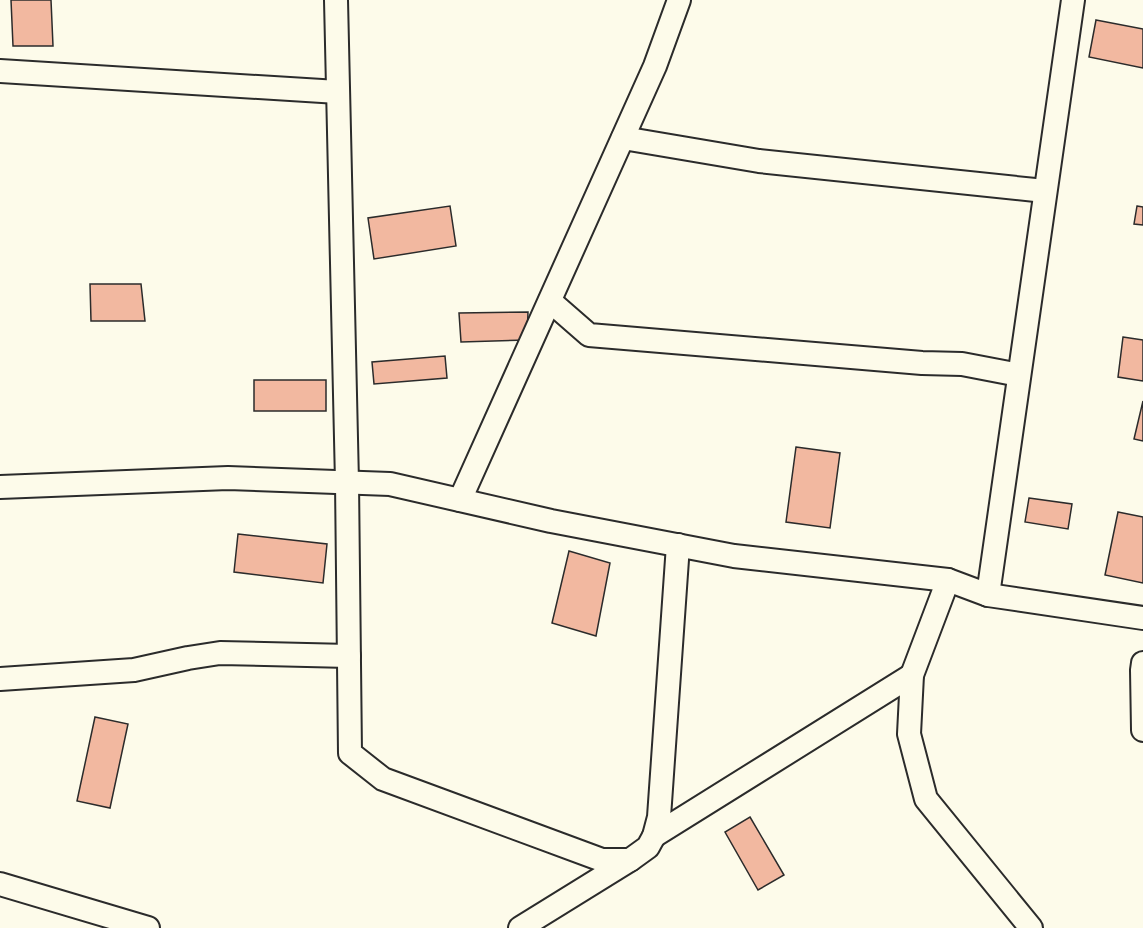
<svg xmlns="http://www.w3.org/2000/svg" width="1143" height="928" font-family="Inter,sans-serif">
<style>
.building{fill:#f2b8a0;stroke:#2b2b2b;stroke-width:1.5}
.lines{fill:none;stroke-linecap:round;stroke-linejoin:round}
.minor-casing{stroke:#2b2b2b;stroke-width:26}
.minor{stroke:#fdfbea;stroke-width:22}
</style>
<rect width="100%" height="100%" fill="#fdfbea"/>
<!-- building -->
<g class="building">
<polygon points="11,0 51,0 53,46 13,46"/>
<polygon points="1096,20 1143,29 1143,68 1089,57"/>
<polygon points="450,206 456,246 374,259 368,218"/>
<polygon points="1137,206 1143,207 1143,225 1134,224"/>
<polygon points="90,284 141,284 145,321 91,321"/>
<polygon points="528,312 527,340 461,342 459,313"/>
<polygon points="1123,337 1143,340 1143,381 1118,377"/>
<polygon points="445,356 447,378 374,384 372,362"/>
<rect x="254" y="380" width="72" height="31"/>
<polygon points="1143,401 1143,441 1134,439"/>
<polygon points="796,447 840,453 830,528 786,522"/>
<polygon points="1029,498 1072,504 1068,529 1025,522"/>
<polygon points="1118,512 1143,517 1143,583 1105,575"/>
<polygon points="238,534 327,544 323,583 234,572"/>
<polygon points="569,551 610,563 596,636 552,623"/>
<polygon points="95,717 128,724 110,808 77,801"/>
<polygon points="750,817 784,875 758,890 725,832"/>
</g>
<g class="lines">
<defs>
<g id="minor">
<polyline points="336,0 347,482 350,753 383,779 602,860 630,860 648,847 654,836 659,817 678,545"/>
<polyline points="0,71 338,92"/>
<polyline points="623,138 759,161 1045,191"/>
<polyline points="550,301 589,335 922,363 962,364 1019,375"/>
<polyline points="0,487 228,478 390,484 551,521 734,556 948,580 988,595 1143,618"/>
<polyline points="460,500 655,66 679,0"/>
<polyline points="948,580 912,675 909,734 926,799 1031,928"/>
<polyline points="988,595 1073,0"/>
<polyline points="1143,663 1142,670 1143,730"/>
<polyline points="0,679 134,670 188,658 220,653 349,656"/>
<polyline points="654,836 912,675"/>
<polyline points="0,884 148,928"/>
<polyline points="520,928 630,860"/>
</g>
</defs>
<!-- minor casing -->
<use href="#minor" class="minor-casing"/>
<!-- minor -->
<use href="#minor" class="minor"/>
</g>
</svg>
